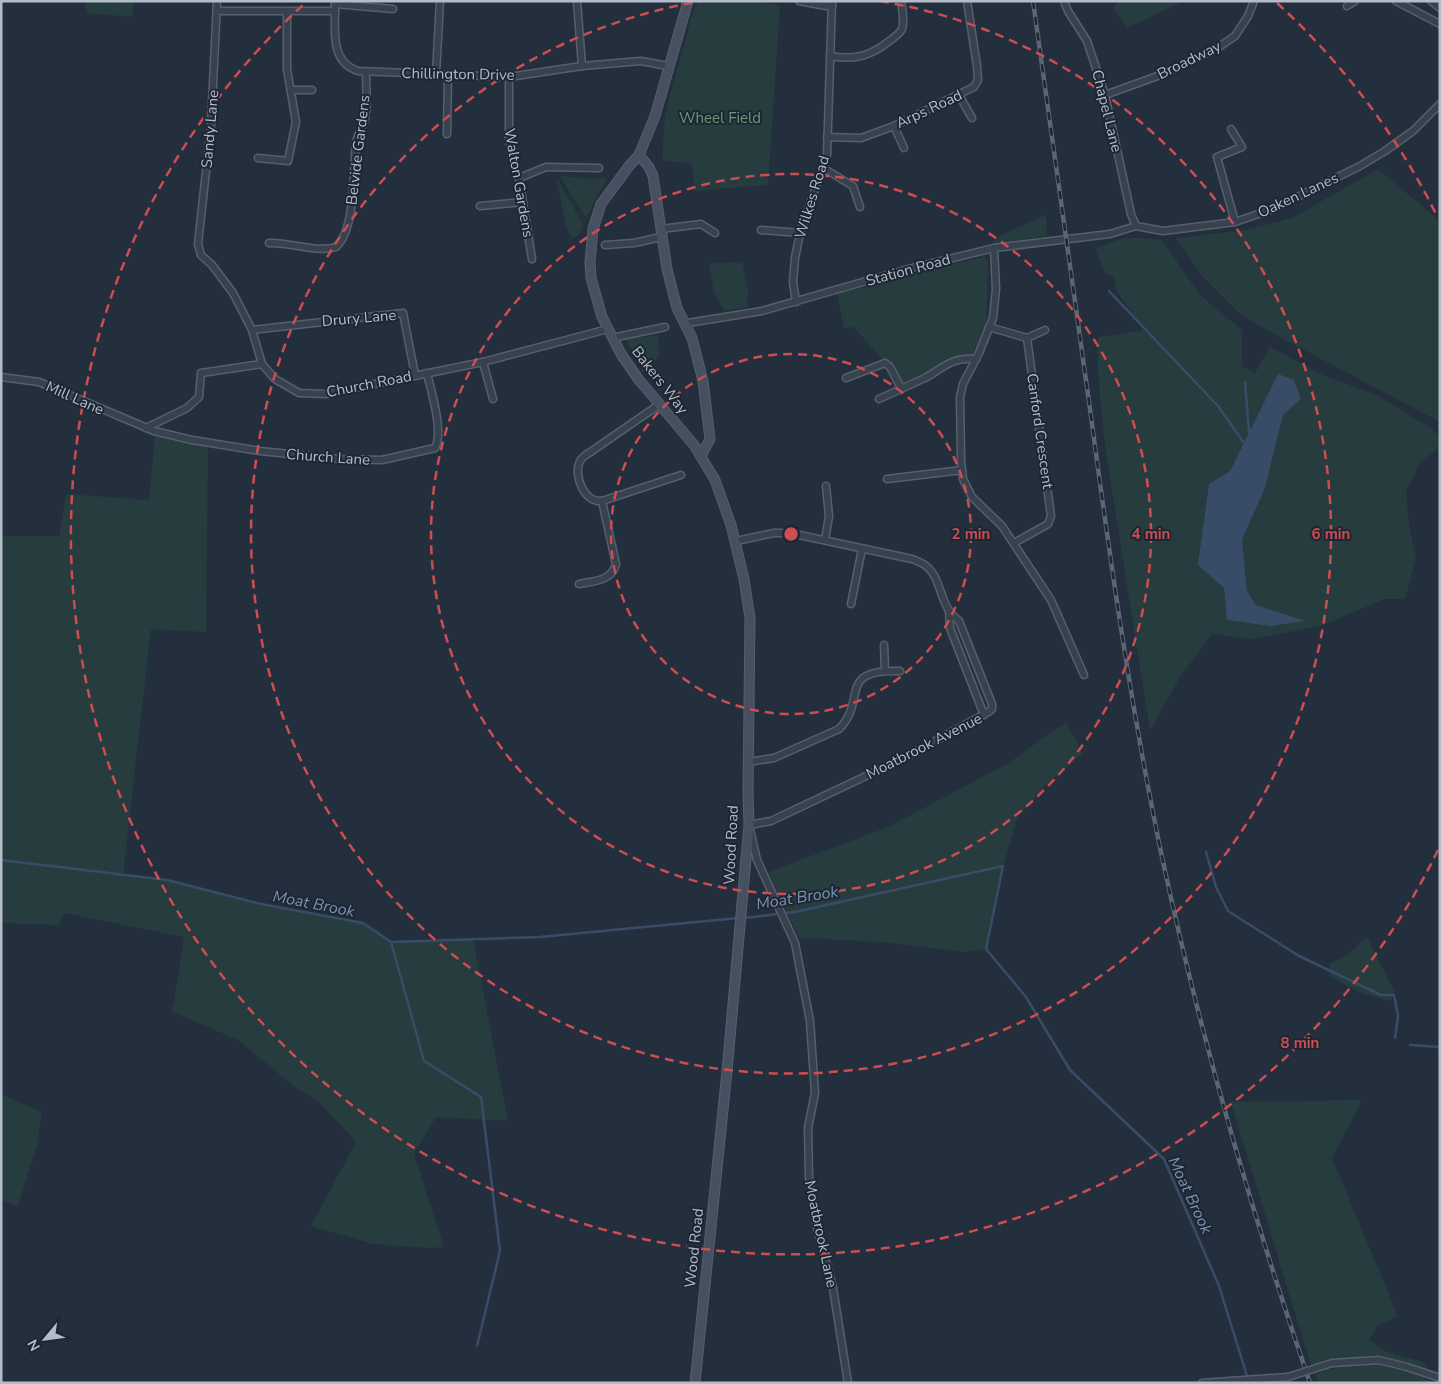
<svg xmlns="http://www.w3.org/2000/svg" width="1441" height="1384" font-family="'Nunito Sans',sans-serif">
<style>
.green{fill:#263c3f;fill-rule:evenodd}
.water{fill:#394c67}
.lines{fill:none;stroke-linecap:round;stroke-linejoin:round}
.stream{stroke:#394c67;stroke-width:2.5}
.street-casing{stroke:#565f6c;stroke-width:9}
.secondary-casing{stroke:#565f6c;stroke-width:11}
.street{stroke:#38414e;stroke-width:6}
.secondary{stroke:#465061;stroke-width:9}
.rail-casing{stroke:#5a6575;stroke-width:4.5}
.rail{stroke:#1d2633;stroke-width:2.5;stroke-dasharray:8;stroke-linecap:butt}
.street-bridge-casing{stroke:#565f6c;stroke-width:9;stroke-linecap:butt}
.street-bridge{stroke:#38414e;stroke-width:6}
.ring{fill:none;stroke:#ce4d50;stroke-width:2.5;stroke-dasharray:9 6}
.labels{text-anchor:middle;stroke-width:4;stroke-linejoin:round;paint-order:stroke}
.street-label{font-size:15px;fill:#b4bcc9;stroke:#1d2633}
.park-label{font-size:15px;fill:#6b9a76;stroke:#1d2633}
.water-label{font-size:16px;font-style:italic;fill:#7c92b1;stroke:#1d2633}
.centre{fill:#ce4d50;stroke:#1d2633;stroke-width:2.5}
.ring-label{font-size:15px;text-anchor:middle;font-weight:bold;fill:#ce4d50;stroke:#1d2633;stroke-width:4;stroke-linejoin:round;paint-order:stroke}
</style>
<rect width="100%" height="100%" fill="#242f3e"/>
<!-- green -->
<g class="green">
<polygon points="85,1 133,1 134,9 132,17 87,13"/>
<polygon points="696,1 755,1 780,6 768,185 695,191 692,164 662,160 665,114"/>
<polygon points="1119,1 1131,3 1132,1 1184,1 1127,28 1113,7"/>
<polygon points="1378,169 1440,221 1440,422 1276,335 1240,314 1202,276 1176,238 1246,230 1292,218"/>
<polygon points="560,176 589,179 607,178 586,218"/>
<polygon points="556,177 583,224 580,234 572,239 565,222"/>
<polygon points="1046,215 1047,236 997,243 994,243 993,242 999,236"/>
<path d="M1122,238h18l22,2 38,55 42,35v36l13,7 15,-26 57,30 48,17 54,33 11,9v11l-20,15 -14,30 4,39 6,28 -11,40h-21l-63,27 -70,13 -39,-5 -32,43 -30,54 -45,-285 -7,-74v-35l20,-2 26,-5 -27,-38 -3,-14 -9,-5 -9,-24zM1278,374l23,25 -18,16 -18,73 -23,52 5,51 9,14 48,16 -76,-1 -19,-136 21,-13z"/>
<polygon points="985,257 988,261 986,326 972,357 957,357 943,362 926,375 901,383 887,361 882,359 854,327 844,328 837,294 950,264"/>
<polygon points="742,262 749,295 746,297 748,307 724,311 714,292 709,263"/>
<polygon points="658,335 659,356 644,373 626,339"/>
<polygon points="155,436 185,443 208,445 206,632 151,629 123,874 167,880 262,905 363,923 391,942 473,939 508,1121 436,1117 414,1154 444,1247 430,1248 373,1244 311,1226 356,1142 318,1101 295,1087 238,1040 171,1011 174,1002 184,937 64,913 59,925 1,923 1,536 59,536 66,494 149,500"/>
<polygon points="1066,722 1083,753 1045,786 1017,819 1003,866 986,949 966,952 881,942 799,938 768,872 888,827 1007,764"/>
<polygon points="1367,937 1394,991 1391,1001 1361,993 1329,976 1330,964 1347,955"/>
<polygon points="1,1094 42,1112 37,1145 18,1206 1,1200"/>
<polygon points="1362,1100 1332,1158 1398,1316 1377,1326 1369,1340 1384,1351 1423,1362 1427,1369 1422,1377 1434,1383 1318,1383 1316,1374 1333,1368 1329,1358 1311,1366 1231,1102"/>
</g>
<!-- water -->
<polygon class="water" points="1278,374 1294,380 1301,399 1283,415 1265,488 1242,540 1247,591 1256,605 1305,621 1271,626 1227,620 1224,588 1198,565 1209,484 1230,471"/>
<g class="lines">
<!-- stream -->
<g class="stream">
<polyline points="1109,291 1218,406 1244,443"/>
<polyline points="1245,382 1249,432"/>
<polyline points="1206,852 1216,887 1228,911 1299,956 1381,995 1394,995 1398,1016 1395,1038"/>
<polyline points="1,860 167,880 261,904 363,923 391,942 540,937 738,918"/>
<polyline points="744,918 795,912 1003,866 986,949 1026,997 1070,1070 1164,1159 1219,1286 1248,1379"/>
<polyline points="391,942 424,1061 481,1097 500,1251 477,1346"/>
<polyline points="1410,1045 1440,1047"/>
</g>
<defs>
<g id="street">
<polyline points="217,1 211,126 198,244 201,255 212,265 233,293 252,330 262,364 275,379 299,393 326,394 483,362 608,329"/>
<path d="M335,1c1,26 -7,60 23,70l151,6 73,-11 59,-5 27,5"/>
<polyline points="577,1 582,66"/>
<polyline points="799,1 832,7"/>
<polyline points="1064,1 1068,11 1087,41 1105,95 1131,214 1136,226"/>
<polyline points="1396,1 1440,24"/>
<polyline points="1431,1 1440,8"/>
<polyline points="335,4 393,9"/>
<polyline points="1347,6 1355,1"/>
<polyline points="217,11 335,11"/>
<path d="M830,56c23,4 39,1 58,-14 4,-3 12,-8 14,-13 3,-8 0,-20 -1,-28"/>
<polyline points="436,74 440,1"/>
<polyline points="509,77 509,137 512,158 519,178 532,259"/>
<polyline points="291,90 312,90"/>
<polyline points="959,95 972,118"/>
<polyline points="1105,95 1163,74 1216,49 1235,36 1248,16 1254,1"/>
<polyline points="894,126 904,148"/>
<polyline points="1231,129 1242,147 1217,157 1235,222"/>
<polyline points="447,134 448,75"/>
<polyline points="827,137 861,138 894,126 974,87 978,80 977,66 967,1"/>
<polyline points="258,158 288,161 296,122 287,69 287,12"/>
<polyline points="823,168 853,186 860,207"/>
<polyline points="519,178 546,167 599,168"/>
<polyline points="480,206 523,202"/>
<polyline points="661,229 701,224 715,233"/>
<polyline points="761,230 800,233"/>
<path d="M269,243c21,-1 48,10 67,4 20,-17 17,-79 20,-104 1,-9 8,-16 9,-25 3,-15 1,-31 1,-46"/>
<polyline points="605,245 634,243 661,237"/>
<polyline points="994,248 996,289 993,318 979,353 963,384 960,397 961,460 963,479 972,497 1002,526 1051,600 1084,675"/>
<polyline points="796,302 793,282 795,258 800,233 827,155 832,1"/>
<polyline points="683,322 688,323 762,311 908,269 994,248 1110,234 1136,226 1163,231 1235,222 1273,209 1360,166 1385,151 1413,131 1440,104"/>
<polyline points="989,327 1027,338 1051,516 1048,524 1014,543"/>
<polyline points="252,330 403,313 415,375"/>
<polyline points="612,338 665,327"/>
<polyline points="1027,338 1045,330"/>
<polyline points="483,362 493,399"/>
<path d="M1,377l38,5 115,49 38,9 68,11 79,8 43,1 53,-12c9,-16 -4,-57 -8,-75"/>
<polyline points="846,378 885,363 890,367 901,388"/>
<path d="M879,399c15,-7 31,-14 46,-21 20,-11 26,-21 51,-19"/>
<polyline points="146,428 187,408 199,397 201,373 262,364"/>
<polyline points="887,479 962,470"/>
<polyline points="602,501 681,475"/>
<polyline points="825,540 829,516 826,486"/>
<path d="M736,541l38,-8h16l122,26c30,9 24,33 38,53 2,3 6,6 9,9l33,83v5l-2,2 -84,46 -135,64 -22,4 8,35 38,83 15,78 5,72 -7,35 1,50 8,50 16,60 15,95"/>
<path d="M579,584c15,-3 33,-3 37,-20l-14,-63c-18,2 -29,-26 -22,-40 2,-3 5,-6 9,-8l71,-49"/>
<polyline points="851,604 862,549"/>
<polyline points="949,611 950,628 984,715"/>
<polyline points="884,645 885,671"/>
<path d="M748,762l26,-4 65,-29c29,-29 -3,-60 61,-58"/>
<polyline points="1332,1363 1379,1360 1407,1367 1440,1378"/>
<polyline points="1202,1383 1288,1377"/>
</g>
<g id="secondary">
<polyline points="688,1 655,116 639,155 629,166 601,204 593,229 590,262 591,278 602,317 621,354 639,380 694,445 715,480 731,525 744,579 750,618 748,793 749,825 727,1071 695,1383"/>
<polyline points="639,155 649,167 653,176 667,269 677,308 692,338 703,381 710,439 701,456"/>
</g>
</defs>
<!-- street casing -->
<use href="#street" class="street-casing"/>
<!-- secondary casing -->
<use href="#secondary" class="secondary-casing"/>
<!-- street -->
<use href="#street" class="street"/>
<!-- secondary -->
<use href="#secondary" class="secondary"/>
<defs>
<path id="rail" d="M1033,1c19,136 38,272 57,408 20,150 41,300 72,448 38,178 89,354 148,526"/>
</defs>
<!-- rail casing -->
<use href="#rail" class="rail-casing"/>
<!-- rail -->
<use href="#rail" class="rail"/>
<defs>
<polyline id="street-bridge" points="1288,1377 1332,1363"/>
</defs>
<!-- street-bridge casing -->
<use href="#street-bridge" class="street-bridge-casing"/>
<!-- street-bridge -->
<use href="#street-bridge" class="street-bridge"/>
</g>
<!-- distance rings -->
<g class="ring">
<circle cx="791" cy="534" r="180"/>
<circle cx="791" cy="534" r="360"/>
<path d="M880 1A540 540 0 1 1 702 1"/>
<path d="M1438 850A720 720 0 1 1 305 3M1277 3A720 720 0 0 1 1438 218"/>
</g>
<g class="labels">
<!-- street labels -->
<g class="street-label">
<text transform="translate(1189 60) rotate(-26)" y="5">Broadway</text>
<text transform="translate(458 74) rotate(1)" y="5">Chillington Drive</text>
<text transform="translate(929 109) rotate(-25)" y="5">Arps Road</text>
<text transform="translate(1107 111) rotate(76)" y="5">Chapel Lane</text>
<text transform="translate(210 129) rotate(-85)" y="5">Sandy Lane</text>
<text transform="translate(358 150) rotate(-83)" y="5">Belvide Gardens</text>
<text transform="translate(519 183) rotate(80)" y="5">Walton Gardens</text>
<text transform="translate(1298 195) rotate(-25)" y="5">Oaken Lanes</text>
<text transform="translate(812 197) rotate(-73)" y="5">Wilkes Road</text>
<text transform="translate(908 270) rotate(-15)" y="5">Station Road</text>
<text transform="translate(359 318) rotate(-5)" y="5">Drury Lane</text>
<text transform="translate(660 380) rotate(52)" y="5">Bakers Way</text>
<text transform="translate(369 384) rotate(-11)" y="5">Church Road</text>
<text transform="translate(75 398) rotate(24)" y="5">Mill Lane</text>
<text transform="translate(1040 431) rotate(82)" y="5">Canford Crescent</text>
<text transform="translate(328 457) rotate(4)" y="5">Church Lane</text>
<text transform="translate(924 746) rotate(-27)" y="5">Moatbrook Avenue</text>
<text transform="translate(731 845) rotate(-87)" y="5">Wood Road</text>
<text transform="translate(821 1234) rotate(78)" y="5">Moatbrook Lane</text>
<text transform="translate(694 1248) rotate(-84)" y="5">Wood Road</text>
</g>
<!-- park labels -->
<g class="park-label">
<text x="720" y="123">Wheel Field</text>
</g>
<!-- water labels -->
<g class="water-label">
<text transform="translate(797 897) rotate(-9)" y="6">Moat Brook</text>
<text transform="translate(314 903) rotate(11)" y="6">Moat Brook</text>
<text transform="translate(1191 1195) rotate(65)" y="6">Moat Brook</text>
</g>
</g>
<circle cx="791" cy="534" r="8" class="centre"/>
<g class="ring-label">
<text x="971" y="539">2 min</text>
<text x="1151" y="539">4 min</text>
<text x="1331" y="539">6 min</text>
<text x="1300" y="1048">8 min</text>
</g>
<!-- border -->
<rect width="1441" height="1384" fill="none" stroke="#b4bcc9" stroke-width="5"/>
<!-- north arrow -->
<g transform="translate(45 1339) rotate(241)" stroke="#1d2633" stroke-width="4" paint-order="stroke">
<path d="M0-4L9 19L0 12L-9 19Z" fill="#b4bcc9"/>
<text y="-8" font-size="14" font-weight="bold" text-anchor="middle" fill="#b4bcc9">N</text>
</g>
</svg>
